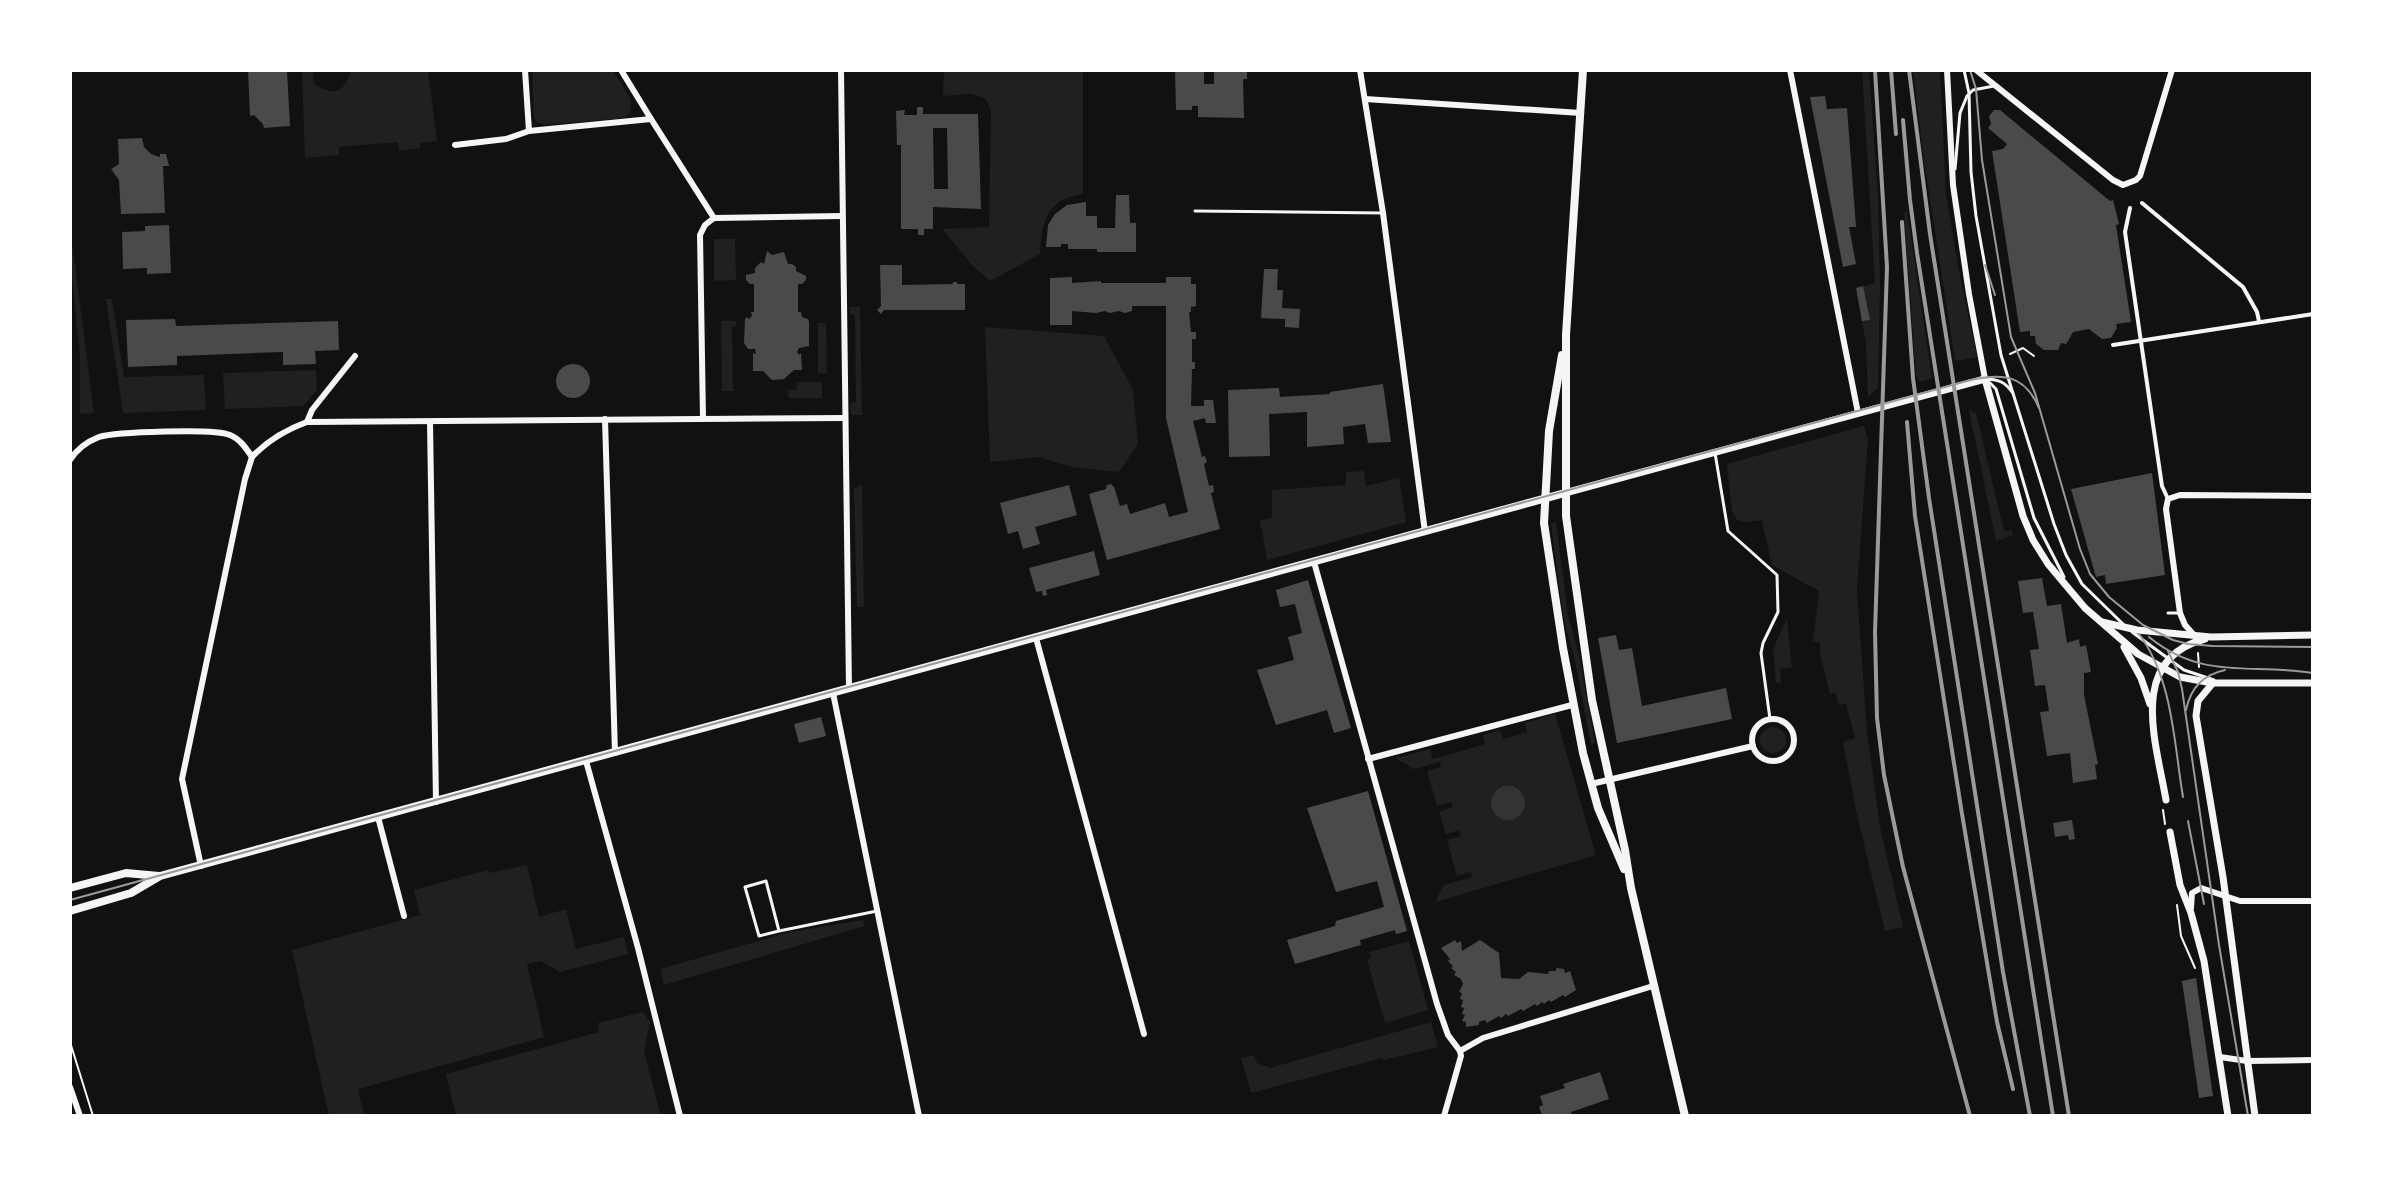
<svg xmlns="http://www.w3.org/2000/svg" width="2383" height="1186" font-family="'Roboto Serif',serif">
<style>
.green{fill:#202020}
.water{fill:#333}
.building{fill:#4a4a4a;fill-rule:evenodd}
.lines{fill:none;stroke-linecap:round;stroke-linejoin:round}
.path{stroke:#f5f5f5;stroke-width:2}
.service{stroke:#f5f5f5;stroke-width:3}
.pedestrian{stroke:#f5f5f5;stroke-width:4}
.minor{stroke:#f5f5f5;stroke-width:6}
.tertiary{stroke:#f5f5f5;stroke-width:7}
.secondary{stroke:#f5f5f5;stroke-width:8}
.tram{stroke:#9a9a9a;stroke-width:2}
.rail{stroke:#9a9a9a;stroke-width:4}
</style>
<rect width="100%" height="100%" fill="#111"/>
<!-- green -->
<g class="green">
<path d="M302,70h11l1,14c21,13 30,9 37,-14h77l9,71 -17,2v5l-21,3 -1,-9 -59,5v8l-34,3z"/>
<polygon points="532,70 613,70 631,100 630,113 623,118 544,125 537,122 534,118"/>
<path d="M944,70h139v124c-37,5 -41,28 -43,60l-50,27 -18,-16 -30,-36 47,-2 2,-117 -6,-12 -14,-4 -28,2z"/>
<polygon points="1862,70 1869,70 1878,197 1880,282 1878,388 1868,397 1866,343 1856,288 1875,283"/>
<polygon points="1913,70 1940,70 1946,195 1959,271 1977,357 1955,361 1924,160"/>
<polygon points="1907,211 1932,378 1920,382 1916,376 1904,212"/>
<polygon points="70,227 94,413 80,414 80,356 70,259"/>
<polygon points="714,239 735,239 736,280 714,281"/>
<polygon points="106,299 112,299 124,377 204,375 206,410 123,413"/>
<polygon points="850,307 860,307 862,415 851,415 850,404 856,402 855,315 850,313"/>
<polygon points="721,321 736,321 736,326 732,327 733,391 722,391"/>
<polygon points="818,323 826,323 827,373 818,374"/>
<polygon points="985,327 1104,336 1133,390 1138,444 1119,472 1071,467 1040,457 990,462"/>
<polygon points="316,370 317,390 303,406 225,409 223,373"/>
<polygon points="797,382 822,382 822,398 789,398 788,390 797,390"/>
<polygon points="1969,410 1976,413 2004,531 2012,530 2013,535 1996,541"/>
<polygon points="1864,426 1868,439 1857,590 1867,731 1880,827 1903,927 1885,931 1857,815 1843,742 1855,738 1846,704 1839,705 1836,693 1830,694 1820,654 1820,643 1813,641 1819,591 1772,565 1762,520 1747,522 1737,520 1732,511 1727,464"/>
<polygon points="1364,471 1366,486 1399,478 1406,522 1267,560 1260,520 1272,518 1272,490 1346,485 1346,472"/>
<polygon points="862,484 864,607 857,607 854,489"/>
<polygon points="1556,522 1568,615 1579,656 1595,743 1591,744 1574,656 1563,616 1551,524"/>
<polygon points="1787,618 1792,668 1780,669 1781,683 1776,683 1773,649"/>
<polygon points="1555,714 1596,855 1435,902 1444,885 1472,877 1471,872 1457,876 1447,840 1461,836 1459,830 1446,834 1439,812 1453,807 1451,802 1437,806 1427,771 1441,767 1440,762 1413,769 1396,758 1430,749 1433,759 1485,744 1483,735 1500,730 1503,739 1527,732 1525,723"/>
<circle cx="1773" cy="740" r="13"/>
<polygon points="527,865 539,917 566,909 576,949 624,937 628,954 560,972 540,961 527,964 544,1037 358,1089 364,1116 329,1116 292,950 420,915 414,890 488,870 489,873"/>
<polygon points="863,920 865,926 664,985 660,969 790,932"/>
<polygon points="1409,941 1428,1010 1385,1023 1367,960 1371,958 1369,952"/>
<polygon points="643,1012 650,1022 644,1052 661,1116 456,1116 446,1074 599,1032 598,1023"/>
<polygon points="1431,1022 1438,1047 1384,1060 1382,1058 1251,1093 1241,1058 1253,1055 1257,1063 1270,1068"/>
</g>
<!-- water -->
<circle class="water" cx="1508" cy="803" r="17"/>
<!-- building -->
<g class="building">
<polygon points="248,70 287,70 290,126 264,128 263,124 254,115 250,116"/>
<polygon points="1175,70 1204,70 1204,84 1214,84 1214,70 1247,70 1247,79 1243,79 1244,118 1198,117 1198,106 1192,106 1192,110 1176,110"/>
<polygon points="1825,96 1827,109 1847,108 1856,227 1849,227 1856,264 1843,267 1810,97"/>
<path d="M917,107h6v7h55l3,95 -48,-2v22h-9v6h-6v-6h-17v-84h-4l-1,-34 9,-1 -1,5h13zM933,128h14l1,61h-14z"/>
<polygon points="1994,110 2000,110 2110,201 2113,200 2119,224 2116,225 2131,322 2116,324 2117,328 2111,338 2102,339 2089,329 2073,332 2068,341 2066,344 2061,343 2058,350 2044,350 2036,344 2035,336 2030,336 2030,331 2020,332 1992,151 2003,149 2007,144 1988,128 1991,124 1989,116"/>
<polygon points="142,138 144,147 151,154 160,157 160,154 166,154 169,166 163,166 165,213 121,214 119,180 111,169 119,164 118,139"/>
<polygon points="1116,195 1129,195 1130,223 1136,223 1136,252 1097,252 1097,249 1068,249 1068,244 1061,244 1061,247 1046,247 1048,225 1055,214 1067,205 1086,202 1086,216 1097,216 1097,228 1115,228"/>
<polygon points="169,225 171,273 147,274 147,268 123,269 122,232 145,231 145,226"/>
<polygon points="767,251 772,255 784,252 788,264 792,264 796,267 796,271 806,276 806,280 802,284 798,284 798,312 801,312 802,317 808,319 809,322 809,346 799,348 797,352 799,355 801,353 802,370 794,370 784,379 772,380 763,371 753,371 753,353 756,354 755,349 748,349 744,343 745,319 747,317 749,319 752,316 751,312 754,312 754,284 750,284 746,280 746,275 755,273 755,268 761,262 764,264"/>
<polygon points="880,265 902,265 902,285 953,284 953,282 957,282 957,284 965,284 965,310 884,310 881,314 877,310 881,306"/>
<polygon points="1264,269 1278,269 1277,290 1283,290 1282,308 1300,309 1299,328 1285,327 1285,319 1261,318"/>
<polygon points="1072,277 1072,283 1101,281 1101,283 1166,283 1166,277 1191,277 1191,284 1196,284 1196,306 1191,307 1191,312 1189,312 1191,332 1196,332 1196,339 1192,339 1192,362 1195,362 1195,369 1192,369 1191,406 1204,406 1204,400 1213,400 1216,423 1206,423 1205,418 1193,421 1202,457 1205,456 1207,462 1204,464 1209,486 1213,485 1214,492 1211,493 1220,529 1107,560 1089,494 1106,489 1107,485 1111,484 1114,487 1120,506 1127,504 1130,514 1165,503 1169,517 1188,512 1166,418 1166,306 1132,306 1132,311 1125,313 1119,311 1110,313 1105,311 1096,313 1072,311 1072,325 1050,325 1050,278"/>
<polygon points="1863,286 1870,320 1862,321 1856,288"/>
<polygon points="175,319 176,326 338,321 339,350 315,351 316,364 283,365 283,352 177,356 177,365 128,367 126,320"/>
<circle cx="573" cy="381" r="17"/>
<polygon points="1383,384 1391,442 1368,443 1365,424 1343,427 1344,444 1307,447 1307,412 1269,414 1270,456 1229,457 1228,390 1279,388 1280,397 1330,394 1330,392"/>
<polygon points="2152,473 2165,575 2106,584 2105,575 2096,577 2071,489"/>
<polygon points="1069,485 1077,515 1035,527 1040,544 1023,549 1018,531 1008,534 1000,503"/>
<polygon points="1094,551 1100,575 1046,590 1047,595 1043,596 1042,591 1036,592 1029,568"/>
<polygon points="2042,578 2047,606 2061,604 2067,643 2079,639 2080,647 2086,645 2091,672 2084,673 2084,695 2098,764 2095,765 2097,779 2073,783 2070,753 2047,756 2040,712 2049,711 2045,685 2035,686 2030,650 2039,649 2033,612 2023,613 2018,581"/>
<polygon points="1308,580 1351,728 1334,733 1327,710 1276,725 1257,670 1294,660 1288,637 1302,633 1295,604 1280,607 1276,590"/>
<polygon points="1616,635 1619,650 1632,648 1642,706 1726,688 1732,719 1617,743 1598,638"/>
<polygon points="821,717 826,736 799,743 794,724"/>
<polygon points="1368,791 1407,931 1396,934 1395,930 1360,940 1361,945 1295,964 1287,940 1335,926 1336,921 1384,907 1377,881 1336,892 1307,808"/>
<polygon points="2072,820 2075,839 2069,840 2068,835 2055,837 2053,823"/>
<polygon points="1455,940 1457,943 1461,941 1462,951 1480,940 1499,953 1501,978 1519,979 1528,972 1548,974 1549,971 1556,971 1556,968 1564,969 1565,973 1570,971 1576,990 1565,997 1563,995 1551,1002 1549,1000 1544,1004 1542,1002 1537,1006 1535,1004 1523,1011 1521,1009 1508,1016 1506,1014 1501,1018 1499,1016 1487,1023 1485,1020 1479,1022 1479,1025 1466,1027 1466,1022 1462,1021 1465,1015 1462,1014 1464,1008 1461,1007 1463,1000 1460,999 1462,993 1459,992 1463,984 1461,979 1454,975 1456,972 1451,968 1453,966 1448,961 1450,959 1441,948"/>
<polygon points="2196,978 2213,1096 2199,1098 2182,981"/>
<polygon points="1600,1072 1609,1099 1571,1112 1572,1116 1542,1116 1539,1107 1543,1105 1540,1096 1565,1088 1563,1084"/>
</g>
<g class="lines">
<!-- path -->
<g class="path">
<polyline points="2010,354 2023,348 2034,356"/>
<polyline points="2198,653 2199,667"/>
<polyline points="2163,810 2165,824"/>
<polyline points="2177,905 2181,936 2195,968"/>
<polyline points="70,1042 93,1116"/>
</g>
<!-- service -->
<g class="service">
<polyline points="1964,70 1969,93 1971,172 1976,216 2001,355 2054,524 2066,555 2082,584 2123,624"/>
<polyline points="1955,169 1960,113 1967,96 1973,90 1994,86"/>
<polyline points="1195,211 1383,213"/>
<path d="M1985,379c13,0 20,3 27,13"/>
<polyline points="1988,381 1996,389 2034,518 2064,577"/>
<polyline points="1715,453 1728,531 1777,575 1778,612 1763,643 1761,653 1770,719"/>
<polyline points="2168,613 2180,613"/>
<polyline points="2132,632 2184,670 2214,680"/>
<polyline points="779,931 759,936 745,887 766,881 779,931 877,911"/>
</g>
<!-- pedestrian -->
<g class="pedestrian">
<polyline points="2142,203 2243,287 2257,312 2259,321"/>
<polyline points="2130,208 2125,232 2162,486 2168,499"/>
<polyline points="2113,345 2313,314"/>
</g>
<!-- minor -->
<g class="minor">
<polyline points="525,70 529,131"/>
<polyline points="841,70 849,689"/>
<polyline points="1360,70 1383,213 1425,532"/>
<polyline points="1790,70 1858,413"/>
<polyline points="1947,70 1953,185 1969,294 1985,379"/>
<polyline points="1976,70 2113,180 2123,185 2136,180 2140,176 2172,70"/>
<polyline points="1365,99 1581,113"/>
<polyline points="651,119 714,218"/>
<polyline points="455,145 506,139 529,131 651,119 621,70"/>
<polyline points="703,418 700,235 705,225 714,218 842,216"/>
<polyline points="605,419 615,753"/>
<polyline points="307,422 312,410 355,356"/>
<polyline points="430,422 436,802"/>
<path d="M70,460c7,-11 16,-18 29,-23 16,-5 116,-9 131,-2 10,4 16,13 22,22 16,-17 33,-27 55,-35l538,-4"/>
<polyline points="1314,562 1437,1004 1448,1035 1460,1051 1461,1056 1444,1116"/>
<polyline points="2193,634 2185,625 2180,613 2166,509 2168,499 2180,495 2313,496"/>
<polyline points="1036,638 1144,1034"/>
<polyline points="833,693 919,1116"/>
<circle cx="1773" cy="740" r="21"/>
<polyline points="1368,759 1572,705"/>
<polyline points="586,761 638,948 680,1116"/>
<polyline points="1591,784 1753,746"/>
<polyline points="378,817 404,916"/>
<polyline points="201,866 182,779 245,479 252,457"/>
<polyline points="2191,908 2192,893 2201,888 2240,901 2313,901"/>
<polyline points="1460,1051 1483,1038 1653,986"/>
<polyline points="2220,1057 2247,1061 2313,1060"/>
<polyline points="70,1087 80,1116"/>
</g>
<!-- tertiary -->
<g class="tertiary">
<polyline points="1565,493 1985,379 2023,516 2033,540 2048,564 2085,608 2138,654 2180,677 2212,683 2313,683"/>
<polyline points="2102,622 2137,630 2211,637 2313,635"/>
<polyline points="2124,647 2141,678 2150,704"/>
<polyline points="2212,684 2198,701 2196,716 2223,877 2255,1116"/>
<path d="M2166,800c-10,-58 -39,-141 39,-161"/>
<polyline points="2170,832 2180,885 2191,913 2204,961 2228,1116"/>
</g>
<!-- secondary -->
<g class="secondary">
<polyline points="1583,70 1566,335 1566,516 1592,700 1625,850 1631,888 1685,1116"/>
<polyline points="1562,355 1549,431 1544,523 1563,648 1583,753 1598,808 1624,869"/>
<polyline points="70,888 126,873 159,876"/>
<polyline points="70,911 131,893 160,876 1565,493"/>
</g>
<!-- tram -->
<g class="tram">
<polyline points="1970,70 1976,89 1982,160 2011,337 2035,393 2080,549 2090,574 2109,597 2143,625 2173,640 2188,644 2213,646 2313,647"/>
<polyline points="1985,265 1995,295"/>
<path d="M2139,634c34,45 35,110 44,163"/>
<path d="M2149,637c54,44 102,26 164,36"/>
<polyline points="2168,651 2178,672 2182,689 2219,945 2248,1116"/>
<path d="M2186,710c5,-23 17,-35 39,-40"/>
<polyline points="2188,821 2204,904"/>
<path d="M70,900l1897,-519c34,-8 57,-8 72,27"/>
</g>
<!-- rail -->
<g class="rail">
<polyline points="1875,70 1887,267 1875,632 1877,718 1884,775 1903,867 1970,1116"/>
<polyline points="1891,70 1896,134"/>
<polyline points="1909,70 1930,234 2069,1116"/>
<polyline points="1903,120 1910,200 1917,253 2053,1116"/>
<polyline points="1902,222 1913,378 1929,498 2003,972 2030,1116"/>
<polyline points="1907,422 1915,516 1962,814 1997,1022 2013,1089"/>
</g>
</g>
<!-- border -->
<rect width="2383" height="1186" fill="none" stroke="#ffffff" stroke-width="144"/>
</svg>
